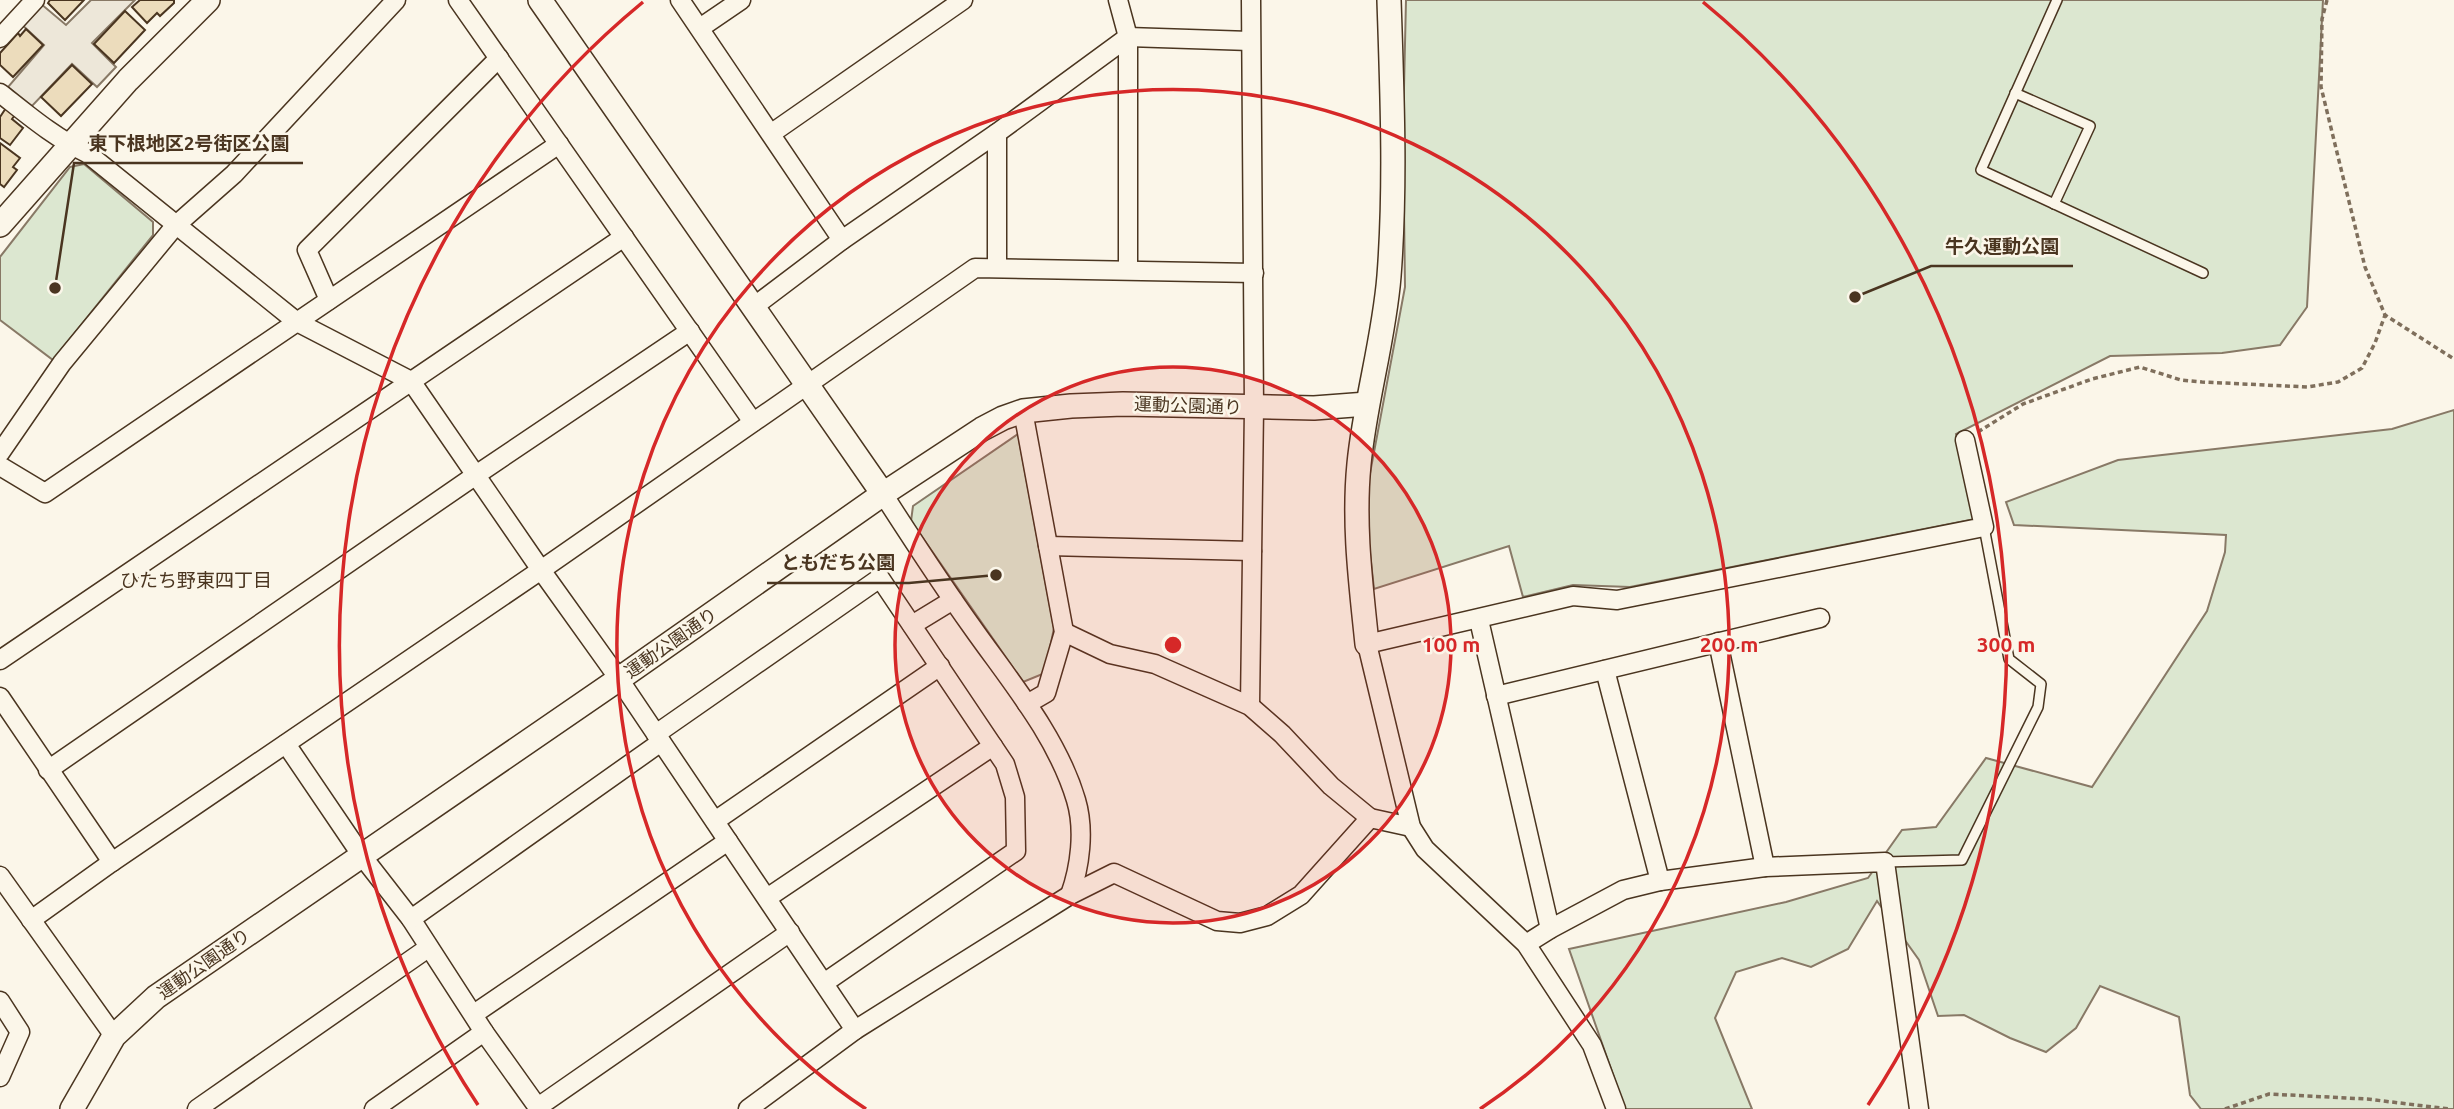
<svg xmlns="http://www.w3.org/2000/svg" width="2454" height="1109" font-family="Ubuntu,'Noto Sans JP',sans-serif">
<style>
.green{fill:#dce7d0;stroke:#887966;stroke-width:2}
.parking{fill:#ede7d9;stroke:#887966;stroke-width:2}
.building{fill:#ecdcbc;stroke:#4a3520;stroke-width:2}
.lines{fill:none;stroke-linecap:round;stroke-linejoin:round}
.lane-casing{stroke:#4a3520;stroke-width:12}
.street-casing{stroke:#4a3520;stroke-width:21}
.secondary-casing{stroke:#4a3520;stroke-width:26}
.path{stroke:#7f6f5c;stroke-width:3.5;stroke-dasharray:5 3.5;stroke-linecap:butt}
.lane{stroke:#fbf6e9;stroke-width:9}
.street{stroke:#fbf6e9;stroke-width:18}
.secondary{stroke:#fbf6e9;stroke-width:23}
.ring{fill:none;stroke:#d62828;stroke-width:3.5}
.labels{text-anchor:middle;stroke-width:5;stroke-linejoin:round;paint-order:stroke}
.street-label{font-size:18px;fill:#4a3520;stroke:#fbf6e9}
.neighbourhood-label{font-size:19px;fill:#4a3520;stroke:#fbf6e9}
.centre{fill:#d62828;stroke:#fbf6e9;stroke-width:3.5}
.ring-label{font-size:21px;text-anchor:middle;font-weight:bold;fill:#d62828;stroke:#fbf6e9;stroke-width:5;stroke-linejoin:round;paint-order:stroke}
.leader{fill:none;stroke:#4a3520;stroke-width:2.5}
.callout-dot{fill:#4a3520;stroke:#fbf6e9;stroke-width:2.5}
.callout-label{font-size:19px;text-anchor:middle;font-weight:bold;fill:#4a3520;stroke:#fbf6e9;stroke-width:5;stroke-linejoin:round;paint-order:stroke}
</style>
<rect width="100%" height="100%" fill="#fbf6e9"/>
<!-- green -->
<g class="green">
<polygon points="1406,0 2323,0 2307,307 2280,345 2222,353 2110,356 1956,434 1975,519 1630,587 1573,585 1523,597 1509,546 1374,589 1368,535 1368,484 1405,287 1403,131"/>
<polygon points="84,164 153,222 153,235 53,360 0,320 0,257 70,167"/>
<polygon points="2454,410 2454,1109 2201,1109 2190,1095 2179,1017 2100,986 2076,1028 2046,1052 2010,1038 1964,1015 1938,1016 1919,960 1877,901 1848,949 1811,967 1782,958 1736,972 1715,1018 1752,1109 1625,1109 1569,949 1786,902 1868,878 1902,830 1936,827 1986,758 2092,787 2207,611 2225,552 2226,535 2014,525 2006,502 2118,460 2392,429"/>
<polygon points="1018,434 1054,628 1045,673 1023,682 911,521 913,506"/>
</g>
<!-- parking -->
<polygon class="parking" points="91,0 135,0 92,43 116,67 97,87 72,64 32,106 8,87 44,45 20,23 40,3 66,25"/>
<!-- building -->
<g class="building">
<polygon points="50,0 84,0 65,20 48,3"/>
<polygon points="140,0 174,0 174,3 160,16 157,13 147,23 132,7"/>
<polygon points="125,11 145,30 114,63 94,44"/>
<polygon points="26,29 43,45 13,77 0,65 0,53 18,33 20,36"/>
<polygon points="72,65 92,84 61,116 41,97"/>
<polygon points="6,108 15,115 12,119 23,128 10,145 0,138 0,117"/>
<polygon points="0,143 20,158 13,167 17,170 4,187 0,184"/>
</g>
<g class="lines">
<defs>
<g id="lane">
<polyline points="2057,0 1981,170 2203,273"/>
<polyline points="2015,93 2090,126 2054,204"/>
<polyline points="1885,862 1962,860 2038,707 2041,684 2009,659 1984,527"/>
</g>
<g id="street">
<polyline points="458,0 753,422"/>
<polyline points="680,0 842,240"/>
<polyline points="1118,0 1128,37 1128,270"/>
<polyline points="700,28 741,0"/>
<polyline points="0,38 35,0"/>
<path d="M0,93c28,22 55,45 87,60l210,169 114,59 130,189 78,109 236,351"/>
<polyline points="772,133 963,0"/>
<polyline points="997,133 997,267"/>
<polyline points="329,300 307,250 499,58"/>
<polyline points="752,308 842,240 997,133 1128,37 1250,41"/>
<polyline points="1023,411 1064,632 1046,693 1027,704"/>
<polyline points="0,453 62,363 175,226 234,174 396,0"/>
<polyline points="0,466 45,493 559,144"/>
<path d="M883,494c29,45 58,90 89,133 38,54 85,109 104,173 9,30 4,67 -6,95"/>
<polyline points="1048,546 1252,551"/>
<polyline points="1479,620 1550,929"/>
<polyline points="912,625 953,600"/>
<polyline points="1064,632 1110,654 1155,664 1250,706 1282,734 1331,786 1370,818"/>
<polyline points="1718,642 1765,867"/>
<polyline points="0,660 624,237"/>
<polyline points="1605,670 1660,881"/>
<polyline points="1496,696 1820,618"/>
<polyline points="0,697 112,862"/>
<polyline points="1250,706 1254,408 1251,0"/>
<polyline points="656,734 880,578 1005,764 1015,797 1016,851 824,983"/>
<polyline points="286,744 362,856 411,919 484,1032 539,1109"/>
<polyline points="48,770 476,475 690,331"/>
<polyline points="715,821 940,666"/>
<polyline points="0,876 114,1036"/>
<polyline points="767,898 993,746"/>
<polyline points="411,919 661,742"/>
<polyline points="31,920 112,862 541,570 975,268 1254,273"/>
<polyline points="1526,944 1550,929 1623,890 1660,881 1765,867 1885,862 1919,1109"/>
<polyline points="0,1001 20,1032 0,1077"/>
<polyline points="474,1014 728,841"/>
<polyline points="538,1107 790,932"/>
<polyline points="197,1109 428,948"/>
<polyline points="374,1109 484,1032"/>
<polyline points="748,1109 855,1030 1070,895 1114,873 1217,921 1240,923 1267,916 1301,895 1370,818 1411,827"/>
<polyline points="1616,1109 1592,1045 1526,944 1425,849 1411,827 1367,644 1573,596 1617,600 1984,527 1965,440"/>
</g>
<g id="secondary">
<polyline points="540,0 883,494"/>
<polyline points="0,225 128,80 208,0"/>
<path d="M1367,644c-6,-59 -14,-119 -8,-180 6,-63 25,-124 30,-188 7,-91 3,-185 0,-276"/>
<polyline points="72,1109 114,1036 156,997 619,679 883,494 982,429 1003,418 1023,411 1071,406 1123,404 1314,408 1367,404"/>
</g>
</defs>
<!-- lane casing -->
<use href="#lane" class="lane-casing"/>
<!-- street casing -->
<use href="#street" class="street-casing"/>
<!-- secondary casing -->
<use href="#secondary" class="secondary-casing"/>
<!-- path -->
<g class="path">
<polyline points="2327,0 2322,19 2321,87 2365,267 2385,315 2454,359"/>
<polyline points="1978,432 2023,404 2092,379 2140,367 2181,380 2202,382 2307,387 2338,382 2362,368 2375,343 2385,315"/>
<polyline points="2225,1109 2269,1094 2367,1099 2449,1109"/>
</g>
<!-- lane -->
<use href="#lane" class="lane"/>
<!-- street -->
<use href="#street" class="street"/>
<!-- secondary -->
<use href="#secondary" class="secondary"/>
</g>
<!-- distance rings -->
<circle cx="1173" cy="645" r="278" fill="#d62828" fill-opacity=".12"/>
<g class="ring">
<circle cx="1173" cy="645" r="278"/>
<path d="M866 1109A556 556 0 1 1 1480 1109"/>
<path d="M478 1105A833 833 0 0 1 643 2M1703 2A833 833 0 0 1 1868 1105"/>
</g>
<g class="labels">
<!-- street labels -->
<g class="street-label">
<text transform="translate(1188 406) rotate(2)" y="6">運動公園通り</text>
<text transform="translate(671 643) rotate(-35)" y="6">運動公園通り</text>
<text transform="translate(204 964) rotate(-35)" y="6">運動公園通り</text>
</g>
<!-- neighbourhood labels -->
<g class="neighbourhood-label">
<text x="196" y="587">ひたち野東四丁目</text>
</g>
</g>
<circle cx="1173" cy="645" r="10" class="centre"/>
<g class="ring-label">
<text x="1451" y="652">100 m</text>
<text x="1729" y="652">200 m</text>
<text x="2006" y="652">300 m</text>
</g>
<!-- callouts -->
<path class="leader" d="M55 288L74 163H303M1855 297L1931 266H2073M996 575L909 583H767"/>
<g class="callout-dot">
<circle cx="55" cy="288" r="7"/>
<circle cx="1855" cy="297" r="7"/>
<circle cx="996" cy="575" r="7"/>
</g>
<g class="callout-label">
<text x="189" y="150">東下根地区2号街区公園</text>
<text x="2002" y="253">牛久運動公園</text>
<text x="838" y="569">ともだち公園</text>
</g>
</svg>
